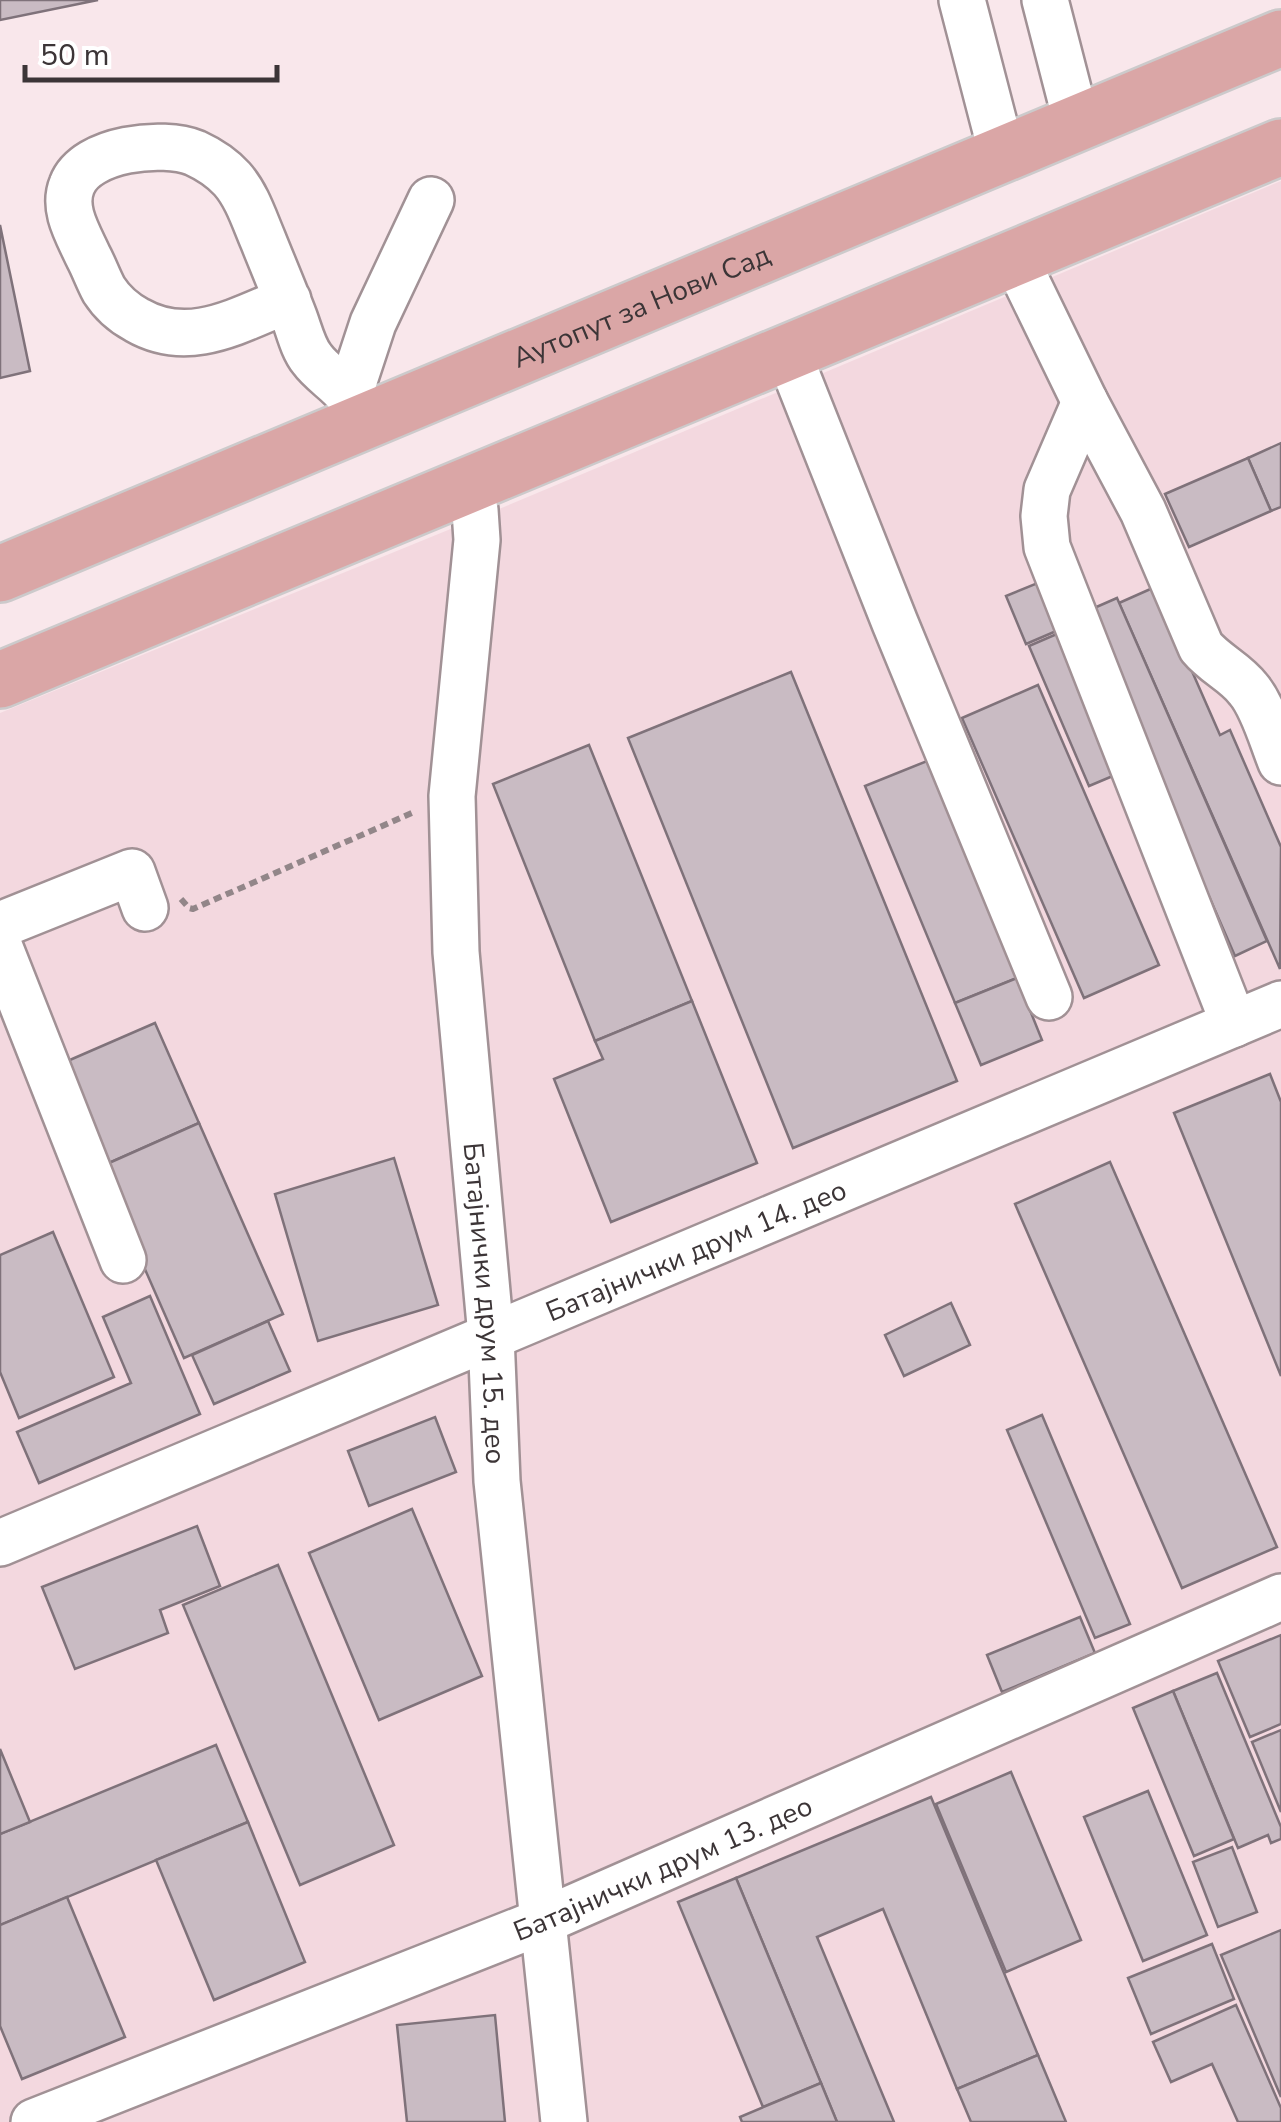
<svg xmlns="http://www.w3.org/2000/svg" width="1281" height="2122" font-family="'Nunito Sans',sans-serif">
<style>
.built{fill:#f3d8df}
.building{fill:#c9bbc3;stroke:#7f727a;stroke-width:2.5}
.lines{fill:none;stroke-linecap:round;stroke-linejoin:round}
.minor-casing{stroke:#a19195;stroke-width:50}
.major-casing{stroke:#cccacb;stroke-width:60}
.path{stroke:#928689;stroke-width:6;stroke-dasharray:8 5;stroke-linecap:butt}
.minor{stroke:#fff;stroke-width:45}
.major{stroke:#daa6a6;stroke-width:55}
.labels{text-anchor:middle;stroke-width:10;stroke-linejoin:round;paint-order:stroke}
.street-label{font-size:28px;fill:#3c3537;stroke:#fff}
</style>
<rect width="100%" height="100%" fill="#f9e7eb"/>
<!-- built -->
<polygon class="built" points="1281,181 1281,2122 0,2122 0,713 480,517"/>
<!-- building -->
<g class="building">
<polygon points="0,0 98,0 0,20"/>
<polygon points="0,225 30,371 0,378"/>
<polygon points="1281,443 1281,507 1271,511 1248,458"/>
<polygon points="1248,458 1271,511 1189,547 1165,494"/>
<polygon points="1040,582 1061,629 1026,644 1006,596"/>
<polygon points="1155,587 1220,735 1230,730 1281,847 1280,969 1119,603"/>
<polygon points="1117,598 1267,941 1235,956 1085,612"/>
<polygon points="1066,630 1127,770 1089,786 1029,646"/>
<polygon points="791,672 957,1081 793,1148 628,738"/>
<polygon points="1038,685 1159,965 1084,998 962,718"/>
<polygon points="589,745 692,1001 595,1041 493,784"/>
<polygon points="927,761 1017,978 955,1003 865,786"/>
<polygon points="1017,978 1042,1040 981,1065 955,1003"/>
<polygon points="692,1001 757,1163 611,1222 554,1079 603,1059 595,1041"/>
<polygon points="155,1023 199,1123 100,1167 56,1066"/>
<polygon points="1270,1074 1281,1102 1281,1376 1174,1113"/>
<polygon points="199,1123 283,1314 184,1358 100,1167"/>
<polygon points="394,1158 438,1305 318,1341 275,1194"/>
<polygon points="1110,1162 1277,1547 1182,1588 1015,1204"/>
<polygon points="53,1232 114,1377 19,1418 0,1372 0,1255"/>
<polygon points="150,1296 200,1414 39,1483 17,1432 131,1383 103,1317"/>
<polygon points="951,1303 970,1345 904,1376 885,1335"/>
<polygon points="268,1321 290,1371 214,1404 192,1355"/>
<polygon points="1042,1415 1130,1624 1095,1638 1007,1430"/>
<polygon points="435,1417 456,1472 369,1506 348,1451"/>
<polygon points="412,1509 482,1676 379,1720 309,1553"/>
<polygon points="197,1526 220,1586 160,1610 168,1633 75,1669 42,1587"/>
<polygon points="278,1565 394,1845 300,1885 183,1605"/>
<polygon points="1080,1617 1095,1653 1002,1692 987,1655"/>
<polygon points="1281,1635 1281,1724 1250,1737 1218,1661"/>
<polygon points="1217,1673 1281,1827 1281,1839 1271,1843 1268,1835 1238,1848 1173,1691"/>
<polygon points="1173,1691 1234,1839 1194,1856 1133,1708"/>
<polygon points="1281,1730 1281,1812 1252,1742"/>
<polygon points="216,1745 248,1822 0,1925 0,1834"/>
<polygon points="0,1749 30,1822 0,1834"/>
<polygon points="1011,1772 1081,1940 1006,1972 936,1804"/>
<polygon points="1148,1791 1207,1935 1143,1961 1084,1817"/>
<polygon points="931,1797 1038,2055 957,2089 883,1909 817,1937 894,2122 837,2122 736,1878"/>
<polygon points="248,1822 305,1962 214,2000 156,1860"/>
<polygon points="1232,1847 1257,1912 1218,1927 1193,1862"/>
<polygon points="736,1878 821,2083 763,2107 678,1902"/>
<polygon points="67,1897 125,2037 22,2079 0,2026 0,1925"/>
<polygon points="1281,1930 1281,2097 1221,1955"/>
<polygon points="1212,1944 1234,1999 1151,2034 1128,1978"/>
<polygon points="1236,2005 1281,2108 1281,2122 1238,2122 1212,2064 1171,2082 1153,2042"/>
<polygon points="495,2015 505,2122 407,2122 397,2025"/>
<polygon points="1038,2055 1066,2122 971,2122 957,2089"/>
<polygon points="821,2083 837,2122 742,2122 740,2117"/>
</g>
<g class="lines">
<defs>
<g id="minor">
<polyline points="962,0 1002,154"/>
<polyline points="1045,0 1077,124"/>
<path d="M1015,258l70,144 58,109 58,136c14,17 34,25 47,42 15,17 24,51 33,73"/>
<path d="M288,300c-50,20 -99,50 -151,20 -13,-7 -24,-16 -33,-30 -6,-11 -10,-23 -16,-34 -10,-22 -26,-47 -16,-71 14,-37 91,-45 123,-32 13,6 27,15 37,26 15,17 22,40 31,61 10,25 21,51 31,77 5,13 9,31 18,42 10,14 27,23 37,37 6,8 9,19 13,28"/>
<polyline points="788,353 895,623 1049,997"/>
<polyline points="349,396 373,323 431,200"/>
<polyline points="1085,402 1047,490 1044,516 1047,547 1234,1024"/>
<path id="s1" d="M468,487l7,23 2,30 -25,256 4,156 35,384 6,145 67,641"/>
<polyline points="0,925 132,872 145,908"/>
<polyline points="0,948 123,1260"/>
<path id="s2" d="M0,1543l1281,-539"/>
<path id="s3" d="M34,2122l509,-201 738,-324"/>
</g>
<g id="major">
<path id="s4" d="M0,574l1281,-536"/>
<polyline points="0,680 1281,147"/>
</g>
</defs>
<!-- minor casing -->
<use href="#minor" class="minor-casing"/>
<!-- major casing -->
<use href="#major" class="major-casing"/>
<!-- path -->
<polyline class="path" points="181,899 189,908 193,909 414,812"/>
<!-- minor -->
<use href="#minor" class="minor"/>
<!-- major -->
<use href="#major" class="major"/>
</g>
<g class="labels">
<!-- street labels -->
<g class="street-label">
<text dy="10" stroke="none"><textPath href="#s4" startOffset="695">Аутопут за Нови Сад</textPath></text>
<text dy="10" stroke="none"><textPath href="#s2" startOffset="755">Батајнички друм 14. део</textPath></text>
<text dy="10" stroke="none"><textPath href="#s1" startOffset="820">Батајнички друм 15. део</textPath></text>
<text dy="10" stroke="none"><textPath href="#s3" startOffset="678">Батајнички друм 13. део</textPath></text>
</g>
</g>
<!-- scale -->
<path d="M25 65v15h252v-15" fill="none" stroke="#3c3537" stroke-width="5"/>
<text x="40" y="65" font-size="30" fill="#3c3537" stroke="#ffffff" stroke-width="8" paint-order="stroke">50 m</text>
</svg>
